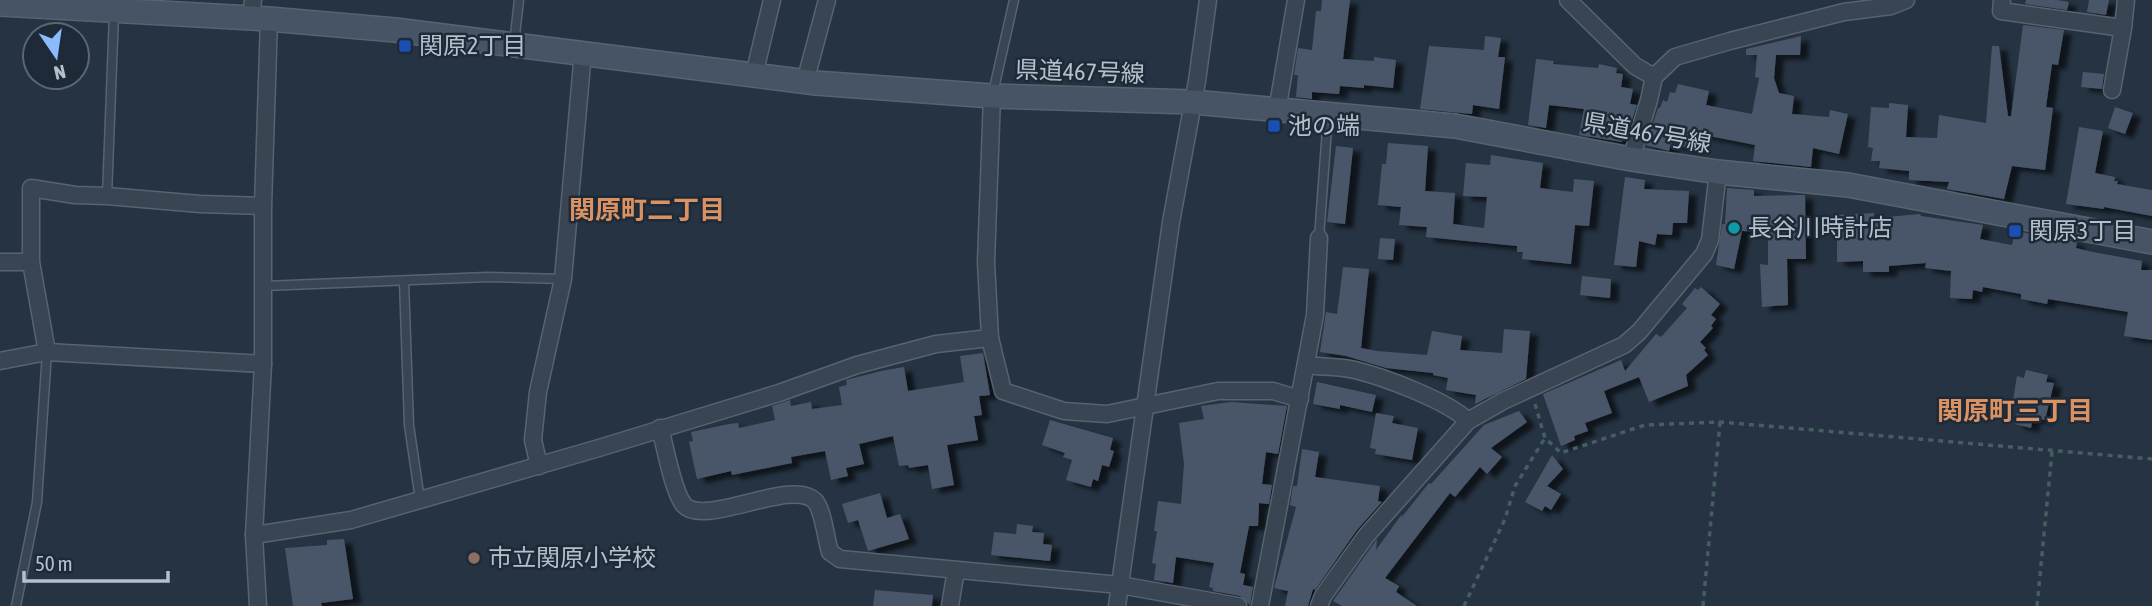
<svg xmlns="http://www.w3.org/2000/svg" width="2152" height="606" font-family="'Asap Condensed','Noto Sans JP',sans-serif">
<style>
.building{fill:#495769;filter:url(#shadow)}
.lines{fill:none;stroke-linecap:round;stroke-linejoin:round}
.lane-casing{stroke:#57636f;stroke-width:11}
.street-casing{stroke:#57636f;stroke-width:19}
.secondary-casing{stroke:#57636f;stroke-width:26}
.path{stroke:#455e60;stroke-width:3.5;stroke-dasharray:5 5;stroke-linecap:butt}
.lane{stroke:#394552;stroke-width:8}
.street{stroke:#394552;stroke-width:16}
.secondary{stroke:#475465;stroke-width:23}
.transit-dot{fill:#1a4fb4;stroke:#1e2a37;stroke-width:2.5}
.culture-dot{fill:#0f9aa8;stroke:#1e2a37;stroke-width:2.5}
.education-dot{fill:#8d6e63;stroke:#1e2a37;stroke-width:2.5}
.labels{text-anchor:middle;stroke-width:5;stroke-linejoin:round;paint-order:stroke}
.poi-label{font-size:24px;fill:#b6c0cc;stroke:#1e2a37;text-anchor:start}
.street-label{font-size:24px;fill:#b6c0cc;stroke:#1e2a37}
.neighbourhood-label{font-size:26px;font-weight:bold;fill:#da9263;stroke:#1e2a37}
</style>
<defs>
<filter id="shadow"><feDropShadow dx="8" dy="4.5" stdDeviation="2" flood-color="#0009"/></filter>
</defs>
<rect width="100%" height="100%" fill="#253342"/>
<!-- building -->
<g class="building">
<polygon points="1322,0 1350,0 1343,59 1374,61 1374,57 1396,60 1393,88 1364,85 1364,88 1340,86 1339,94 1312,92 1312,99 1296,97 1298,75 1294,75 1298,48 1312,50 1316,11 1321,11"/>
<polygon points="2026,0 2057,0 2069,2 2067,10 2025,4"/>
<polygon points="2089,0 2109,0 2106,15 2087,12"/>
<polygon points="2023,25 2064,30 2058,65 2052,64 2046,107 2053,108 2045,170 2012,166 2004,199 1947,189 1949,182 1909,180 1909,171 1879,168 1880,161 1871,161 1873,148 1868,147 1871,107 1889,108 1889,103 1908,105 1906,137 1937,138 1939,115 1986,123 1992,46 1999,46 2008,116 2011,116"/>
<polygon points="1485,36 1501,38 1498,57 1505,57 1499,109 1473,105 1472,114 1420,109 1429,46 1484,50"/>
<polygon points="1801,36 1800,55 1776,55 1774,78 1779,93 1794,96 1792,114 1829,117 1830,110 1848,114 1839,154 1813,148 1811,167 1753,161 1755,145 1699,134 1695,150 1671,144 1669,151 1646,145 1658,108 1660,108 1663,100 1667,102 1670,92 1675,93 1678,84 1709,91 1706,105 1752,114 1759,78 1755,77 1757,55 1746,55 1746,49"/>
<polygon points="1536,59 1554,61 1553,64 1598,68 1599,64 1617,68 1616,73 1623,74 1621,87 1633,89 1630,104 1637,105 1626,138 1623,137 1622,142 1579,135 1584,109 1549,105 1546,128 1528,125"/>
<polygon points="2083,72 2104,74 2102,89 2081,87"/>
<polygon points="2115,107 2133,113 2125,134 2108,128"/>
<polygon points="2079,127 2103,131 2095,173 2115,177 2114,181 2118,181 2117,184 2152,190 2152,216 2104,207 2104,209 2066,204"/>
<polygon points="1388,143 1428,146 1425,191 1455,193 1453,224 1484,228 1487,197 1463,196 1466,163 1490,165 1491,155 1543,163 1540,188 1573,192 1574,179 1594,181 1589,226 1575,225 1571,264 1522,259 1523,252 1517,252 1517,246 1426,237 1427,227 1399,225 1401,207 1378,205 1382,164 1386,164"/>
<polygon points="1336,146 1353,148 1345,224 1327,222"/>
<polygon points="1625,177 1645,180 1644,189 1689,191 1687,223 1673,223 1672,235 1657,234 1655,245 1639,241 1636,267 1614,265"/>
<polygon points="1727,188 1754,190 1754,196 1805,195 1806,259 1787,259 1788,305 1762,307 1760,264 1768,265 1768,232 1742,231 1734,269 1716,265 1722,224 1725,224"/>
<polygon points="1874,213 1874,218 1920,214 1921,216 1983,225 1980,239 2012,245 2015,231 2077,242 2076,248 2088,251 2142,261 2141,270 2152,270 2152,340 2124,336 2128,312 2048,299 2047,304 2021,299 2021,294 1983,287 1982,292 1973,290 1972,299 1950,298 1951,271 1925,268 1926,263 1889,266 1889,272 1863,272 1863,261 1837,262 1837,215"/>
<polygon points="1380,238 1395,239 1393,260 1378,259"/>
<polygon points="1343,267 1369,269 1361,348 1377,351 1427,355 1432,331 1462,336 1460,350 1502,353 1504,329 1530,331 1526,379 1475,404 1476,395 1446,390 1448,378 1433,375 1433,373 1386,368 1346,356 1320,352 1326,312 1337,314"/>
<polygon points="1582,276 1611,279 1610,298 1580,295"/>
<polygon points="1701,287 1720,304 1711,315 1716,319 1711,326 1713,328 1700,342 1706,348 1704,350 1708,355 1686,375 1688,386 1649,402 1639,377 1604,391 1612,413 1585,423 1588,431 1574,436 1575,440 1561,446 1543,394 1621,360 1625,371 1656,334 1661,337 1687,308 1682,304 1695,288 1698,290"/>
<polygon points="983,353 990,395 979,396 982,415 974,416 978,440 947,445 954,485 932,489 928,465 909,468 908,465 899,466 893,436 859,444 864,464 846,468 848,476 831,480 825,451 791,457 792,463 732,475 731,471 697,479 689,442 693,441 691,432 729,424 738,423 739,428 775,420 772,406 790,400 791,406 811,402 812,409 842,405 839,387 847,385 846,380 881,371 904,367 908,391 964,382 960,356"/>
<polygon points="2026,370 2048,375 2046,382 2054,383 2045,420 2033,418 2031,428 2015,424 2019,402 2013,400 2017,376 2024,378"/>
<polygon points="1317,382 1376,395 1372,412 1340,405 1340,409 1313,404"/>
<polygon points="1231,402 1287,406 1278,454 1266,452 1262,484 1272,485 1269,504 1259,503 1258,526 1249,526 1240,573 1245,574 1243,585 1253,587 1250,605 1240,596 1213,591 1213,588 1209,587 1214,563 1176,557 1173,583 1154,580 1156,564 1152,563 1157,531 1154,531 1158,501 1181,504 1184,464 1179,423 1204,419 1201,406"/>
<polygon points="1519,411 1527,422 1491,448 1502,457 1487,474 1480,467 1455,497 1450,493 1385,578 1399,586 1396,592 1417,606 1342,606 1333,601 1374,543 1377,539 1376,550 1402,514 1401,518 1429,483 1431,484 1484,425"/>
<polygon points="1376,413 1394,416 1392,423 1418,428 1412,460 1375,454 1376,449 1370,448"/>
<polygon points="1050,420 1113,438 1110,450 1114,451 1109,467 1102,465 1098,481 1093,479 1091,487 1066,480 1072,460 1063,457 1065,453 1042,445"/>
<polygon points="1302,449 1319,452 1315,477 1380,486 1378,501 1382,502 1357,530 1315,590 1313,589 1308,606 1285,606 1288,591 1274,588 1296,507 1290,505 1293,486 1297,486"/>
<polygon points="1552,455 1563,469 1547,486 1561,494 1551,510 1545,506 1542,511 1525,502"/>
<polygon points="880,493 887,518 900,514 909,539 868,551 858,520 848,523 842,504"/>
<polygon points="1017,524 1033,526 1032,532 1044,533 1043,544 1052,545 1050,561 991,555 994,532 1016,534"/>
<polygon points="344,539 353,599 321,603 322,606 293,606 285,548 327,545 327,540"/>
<polygon points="875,590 933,595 932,606 873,606"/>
</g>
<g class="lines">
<defs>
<g id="lane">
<polyline points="514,44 519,0"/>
<polyline points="993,93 1014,0"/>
<polyline points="107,196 114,13"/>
<polyline points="1319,238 1328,115"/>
<polyline points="404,281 409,425 420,500"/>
<polyline points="264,286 487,277 563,279"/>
<polyline points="16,606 37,502 47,352"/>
</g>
<g id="street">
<polyline points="1568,0 1635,66 1654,77"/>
<polyline points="2002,0 2001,11 2123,28 2126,0"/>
<polyline points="251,18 253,0"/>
<polyline points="754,75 772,0"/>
<polyline points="805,82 827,0"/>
<polyline points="2112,90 2123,28"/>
<polyline points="992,96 986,262 990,338 1003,391 1064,411 1107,414 1218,391 1273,391 1300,399"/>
<polyline points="1277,111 1296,0"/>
<polyline points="1631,159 1649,100 1654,77 1675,57 1730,41 1844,12 1891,6 1906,0"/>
<polyline points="0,262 31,262"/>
<polyline points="47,352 31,262 31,188 75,195 107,196 200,204 263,206"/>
<polyline points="0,361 47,352 263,364"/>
<path d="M1306,365c15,2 33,1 49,5 29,7 93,31 113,51"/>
<path d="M660,428c5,18 13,64 24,77 20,23 109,-28 131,-4 8,9 11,38 15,51l10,7 280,26 118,21"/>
<polyline points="539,466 533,440 538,392 563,279 583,52"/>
<polyline points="254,535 351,520 599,448 779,393 857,365 936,344 990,338"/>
<polyline points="258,606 254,535 263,364 263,206 269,19"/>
<polyline points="950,606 956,570"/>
<polyline points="1117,606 1171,222 1197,81 1208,0"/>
<polyline points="1260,606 1315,315 1319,238"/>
<polyline points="1319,606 1323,596 1366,536 1468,421 1503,401 1624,345 1639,332 1704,254 1710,240 1718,172"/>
</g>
<polyline id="secondary" points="0,4 269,19 395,30 816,83 992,96 1193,102 1455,126 1631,159 1718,172 1848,185 2152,242"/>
</defs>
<!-- lane casing -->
<use href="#lane" class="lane-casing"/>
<!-- street casing -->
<use href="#street" class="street-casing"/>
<!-- secondary casing -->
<use href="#secondary" class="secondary-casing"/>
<!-- path -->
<g class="path">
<polyline points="1535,404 1545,438 1561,453 1645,425 1720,422 2152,459"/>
<polyline points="1464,606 1505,519 1515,486 1545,438"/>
<polyline points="1703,606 1720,422"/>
<polyline points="2037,606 2052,452"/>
</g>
<!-- lane -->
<use href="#lane" class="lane"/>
<!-- street -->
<use href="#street" class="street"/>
<!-- secondary -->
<use href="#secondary" class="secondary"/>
</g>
<!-- markers -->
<g class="transit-dot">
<rect x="398" y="39" width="14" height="14" rx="3.5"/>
<rect x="1267" y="119" width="14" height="14" rx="3.5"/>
<rect x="2008" y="224" width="14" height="14" rx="3.5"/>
</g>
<circle class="culture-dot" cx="1734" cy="228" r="7"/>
<circle class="education-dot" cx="474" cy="558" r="7"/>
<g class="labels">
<!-- poi labels -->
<g class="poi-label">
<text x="419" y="54">関原2丁目</text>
<text x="1288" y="134">池の端</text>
<text x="1748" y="236">長谷川時計店</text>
<text x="2029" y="239">関原3丁目</text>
<text x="488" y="566">市立関原小学校</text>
</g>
<!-- street labels -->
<g class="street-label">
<text transform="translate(1080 72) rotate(2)" y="8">県道467号線</text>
<text transform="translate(1647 133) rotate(10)" y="8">県道467号線</text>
</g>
<!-- neighbourhood labels -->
<g class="neighbourhood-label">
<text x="647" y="219">関原町二丁目</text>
<text x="2015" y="420">関原町三丁目</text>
</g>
</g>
<!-- north arrow -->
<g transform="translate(56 56) rotate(167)"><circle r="33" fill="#1e2a37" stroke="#5b6673" stroke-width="2"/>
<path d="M0-5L12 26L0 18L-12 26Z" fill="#8bbbfc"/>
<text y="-10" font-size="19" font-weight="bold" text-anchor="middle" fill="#b6c0cc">N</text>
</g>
<!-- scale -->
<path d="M24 571v10h144v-10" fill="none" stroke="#b6c0cc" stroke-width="3.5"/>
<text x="35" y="571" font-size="21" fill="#b6c0cc" stroke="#1e2a37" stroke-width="5" paint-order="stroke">50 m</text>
</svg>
